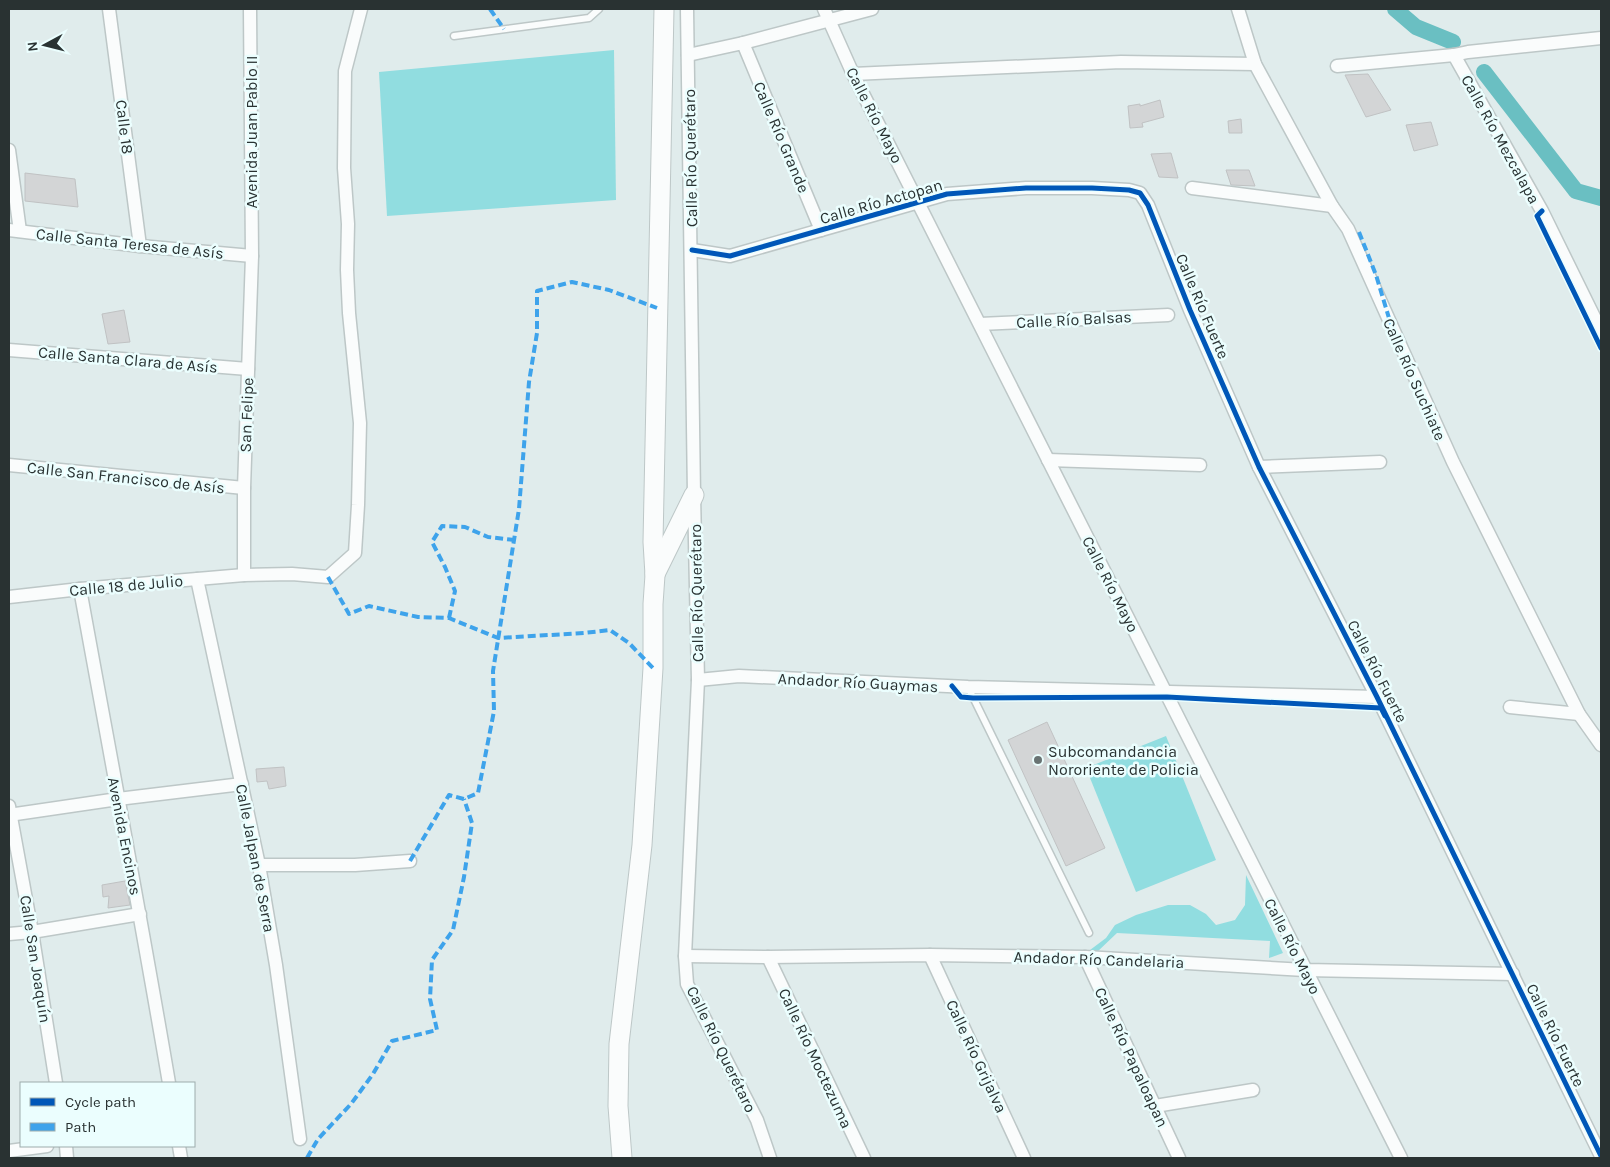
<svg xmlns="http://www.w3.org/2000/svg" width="1610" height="1167" font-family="Karla,sans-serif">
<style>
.green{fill:#91dde0}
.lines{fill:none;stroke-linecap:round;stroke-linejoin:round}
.canal{stroke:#6abfc2;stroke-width:16}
.building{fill:#d3d5d6;stroke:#c0c2c3}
.service-casing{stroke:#bdc7c7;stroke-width:9}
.minor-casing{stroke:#bdc7c7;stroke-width:15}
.secondary-casing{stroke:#bdc7c7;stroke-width:21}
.service{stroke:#fafcfc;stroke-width:6}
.minor{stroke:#fafcfc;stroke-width:12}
.secondary{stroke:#fafcfc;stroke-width:19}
.quiet{stroke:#3ea3eb;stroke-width:4;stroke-dasharray:8 4;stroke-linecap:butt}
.cycleway-casing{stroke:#ebfefe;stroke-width:8}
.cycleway{stroke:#0057b8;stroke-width:5}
.poi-dot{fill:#697373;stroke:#ebfefe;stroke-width:2}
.labels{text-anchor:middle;stroke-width:5;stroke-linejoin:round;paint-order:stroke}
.street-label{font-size:16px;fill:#293232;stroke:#ebfefe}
.poi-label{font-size:16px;fill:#293232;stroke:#ebfefe;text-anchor:start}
</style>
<rect width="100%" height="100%" fill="#e0ecec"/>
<!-- green -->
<g class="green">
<polygon points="614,50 616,200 387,216 379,72"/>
<polygon points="1166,736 1216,860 1136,892 1086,768"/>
<polygon points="1246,875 1283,953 1269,958 1270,941 1117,933 1096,953 1086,953 1106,938 1115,925 1136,915 1168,905 1190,905 1206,914 1216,925 1235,920 1245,905"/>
</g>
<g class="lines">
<!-- canal -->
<g class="canal">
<polyline points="1395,9 1416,27 1453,42"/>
<polyline points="1484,72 1576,191 1601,198"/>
</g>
</g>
<!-- building -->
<g class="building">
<polygon points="1368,74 1391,110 1366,117 1345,75"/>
<polygon points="1160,100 1164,117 1142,123 1143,127 1130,128 1128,106 1140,104 1140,106"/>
<polygon points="1241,119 1242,133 1229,133 1228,121"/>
<polygon points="1431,122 1438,145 1414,151 1406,125"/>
<polygon points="1171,153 1178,178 1159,177 1151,154"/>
<polygon points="1226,170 1249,170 1255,186 1231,185"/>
<polygon points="25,173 75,179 78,207 25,201"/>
<polygon points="124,310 130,342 108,344 102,314"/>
<polygon points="1047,722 1105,848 1066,866 1008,740"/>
<polygon points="284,767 286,786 269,789 267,781 257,782 256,769"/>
<polygon points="125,881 130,905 108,908 109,896 103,897 102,885"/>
</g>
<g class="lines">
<defs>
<g id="service">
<polyline points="454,36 589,18 599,9"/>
<polyline points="968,687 1089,933"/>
</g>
<g id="minor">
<polyline points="109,9 140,246"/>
<polyline points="687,9 694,495 698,680 685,956 687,984 757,1120 770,1158"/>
<polyline points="824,9 853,74 1401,1158"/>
<polyline points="1238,9 1255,64 1332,206 1348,229 1453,462 1579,714 1601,745"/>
<polyline points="743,43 821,230"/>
<polyline points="688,55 743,43 872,9"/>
<polyline points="1454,55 1542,211 1601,331"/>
<polyline points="1337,66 1454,55 1468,52 1601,38"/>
<polyline points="853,74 1121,62 1255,64"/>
<polyline points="9,150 20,231"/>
<polyline points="1192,188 1332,206"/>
<polyline points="9,230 140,246 252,256"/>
<polyline points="692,250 730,256 947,194 1026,188 1092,188 1129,190 1140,193 1148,205 1190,310 1259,467 1377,697 1601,1156"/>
<polyline points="980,324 1168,315"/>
<polyline points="9,350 248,369"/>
<polyline points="1048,460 1200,465"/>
<polyline points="9,465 244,488"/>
<polyline points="1259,467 1380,462"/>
<polyline points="244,575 244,488 252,256 250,9"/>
<polyline points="197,579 259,865 276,965 300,1139"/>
<path d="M80,589c30,165 61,329 89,494"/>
<polyline points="9,597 80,589 244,575 292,574 328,577 355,553 358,505 360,423 349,313 347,270 348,224 344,168 345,71 361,9"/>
<polyline points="698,680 739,676 968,687 1377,697"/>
<polyline points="1510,707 1579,714"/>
<polyline points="9,806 32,932 56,1083"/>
<polyline points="9,815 118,799 242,784"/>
<polyline points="259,865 355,865 410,861"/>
<polyline points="9,934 32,932 140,914"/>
<polyline points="930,955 1024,1158"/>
<polyline points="685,956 768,957 930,955 1085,957 1305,970 1513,974"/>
<polyline points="768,957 864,1158"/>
<polyline points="1085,957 1179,1158"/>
<polyline points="1155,1106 1253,1090"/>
<polyline points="66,1146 67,1158"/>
<polyline points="179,1146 181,1158"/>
<polyline points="9,1151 47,1146"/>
</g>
<g id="secondary">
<polyline points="655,574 694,495"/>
<polyline points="622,1158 618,1106 619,1044 642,845 653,668 653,604 655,575 653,542 664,9"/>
</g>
</defs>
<!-- service casing -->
<use href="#service" class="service-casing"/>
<!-- minor casing -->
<use href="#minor" class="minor-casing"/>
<!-- secondary casing -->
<use href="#secondary" class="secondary-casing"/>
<!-- service -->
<use href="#service" class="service"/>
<!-- minor -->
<use href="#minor" class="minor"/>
<!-- secondary -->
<use href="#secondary" class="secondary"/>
<!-- quiet -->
<g class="quiet">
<polyline points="490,9 504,29"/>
<polyline points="1359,232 1376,275 1392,328"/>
<polyline points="328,577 349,614 369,606 418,617 449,618 498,638 584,633 610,630 629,643 653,668"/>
<polyline points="449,618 455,591 445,567 432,542 442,526 465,527 488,537 514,540"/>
<polyline points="410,861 449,795 464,799 478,793 494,711 493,671 519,509 529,382 537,333 537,291 572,282 609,290 657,308"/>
<polyline points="307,1158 318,1139 351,1104 373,1074 392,1041 437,1030 430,999 432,960 453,930 464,877 472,823 464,799"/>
</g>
<defs>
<g id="cycleway">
<polyline points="1542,211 1537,216 1601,348"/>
<polyline points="692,250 730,256 947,194 1026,188 1092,188 1129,190 1140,193 1148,205 1190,310 1259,467 1377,697 1601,1156"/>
<polyline points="952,686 961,697 973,698 1167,697 1381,708 1385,716"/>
</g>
</defs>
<!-- cycleway casing -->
<use href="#cycleway" class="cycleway-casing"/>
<!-- cycleway -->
<use href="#cycleway" class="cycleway"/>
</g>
<!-- markers -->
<circle class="poi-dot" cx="1038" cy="760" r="5"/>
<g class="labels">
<!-- street labels -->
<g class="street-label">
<text transform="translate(875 115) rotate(63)" y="6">Calle Río Mayo</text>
<text transform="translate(125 127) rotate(83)" y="6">Calle 18</text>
<text transform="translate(251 132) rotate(-90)" y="6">Avenida Juan Pablo II</text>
<text transform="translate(782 137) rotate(67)" y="6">Calle Río Grande</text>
<text transform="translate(1501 139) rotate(61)" y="6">Calle Río Mezcalapa</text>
<text transform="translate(690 158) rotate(-91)" y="6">Calle Río Querétaro</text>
<text transform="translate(881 201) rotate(-16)" y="6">Calle Río Actopan</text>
<text transform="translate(130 243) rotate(6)" y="6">Calle Santa Teresa de Asís</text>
<text transform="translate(1203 306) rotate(67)" y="6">Calle Río Fuerte</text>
<text transform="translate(1074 319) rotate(-3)" y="6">Calle Río Balsas</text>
<text transform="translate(128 359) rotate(5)" y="6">Calle Santa Clara de Asís</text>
<text transform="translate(1415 379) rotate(66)" y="6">Calle Río Suchiate</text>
<text transform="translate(246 415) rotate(-88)" y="6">San Felipe</text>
<text transform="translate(126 477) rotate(6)" y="6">Calle San Francisco de Asís</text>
<text transform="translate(1111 584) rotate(63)" y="6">Calle Río Mayo</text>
<text transform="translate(126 585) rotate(-5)" y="6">Calle 18 de Julio</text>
<text transform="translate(696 593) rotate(-91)" y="6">Calle Río Querétaro</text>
<text transform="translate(1378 671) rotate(63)" y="6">Calle Río Fuerte</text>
<text transform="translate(858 682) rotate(3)" y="6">Andador Río Guaymas</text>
<text transform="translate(125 836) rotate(79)" y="6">Avenida Encinos</text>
<text transform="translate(256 858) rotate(79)" y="6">Calle Jalpan de Serra</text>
<text transform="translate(1293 946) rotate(63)" y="6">Calle Río Mayo</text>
<text transform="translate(36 959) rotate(81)" y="6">Calle San Joaquín</text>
<text transform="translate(1099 959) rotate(2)" y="6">Andador Río Candelaria</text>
<text transform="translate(1556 1035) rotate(64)" y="6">Calle Río Fuerte</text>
<text transform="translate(722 1049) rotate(64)" y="6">Calle Río Querétaro</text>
<text transform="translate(977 1056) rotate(65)" y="6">Calle Río Grijalva</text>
<text transform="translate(1132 1057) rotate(65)" y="6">Calle Río Papaloapan</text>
<text transform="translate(816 1058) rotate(65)" y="6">Calle Río Moctezuma</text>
</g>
<!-- poi labels -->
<g class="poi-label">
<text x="1048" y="757">Subcomandancia<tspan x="1048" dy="18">Nororiente de Policia</tspan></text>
</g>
</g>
<!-- border -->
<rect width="1610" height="1167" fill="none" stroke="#293232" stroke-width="20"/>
<!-- legend -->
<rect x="20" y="1082" width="175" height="65" fill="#ebfefe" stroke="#9dacac"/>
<rect x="30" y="1098" width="25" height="8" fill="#0057b8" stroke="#9dacac"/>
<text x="65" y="1107" font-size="15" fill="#293232">Cycle path</text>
<rect x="30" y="1123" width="25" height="8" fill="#3ea3eb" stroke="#9dacac"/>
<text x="65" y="1132" font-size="15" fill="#293232">Path</text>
<!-- north arrow -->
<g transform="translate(45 45) rotate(263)" stroke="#ebfefe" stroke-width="4" paint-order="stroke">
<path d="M0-4L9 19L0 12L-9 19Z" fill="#293232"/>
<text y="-8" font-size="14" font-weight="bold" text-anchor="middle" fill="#293232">N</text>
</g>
</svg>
